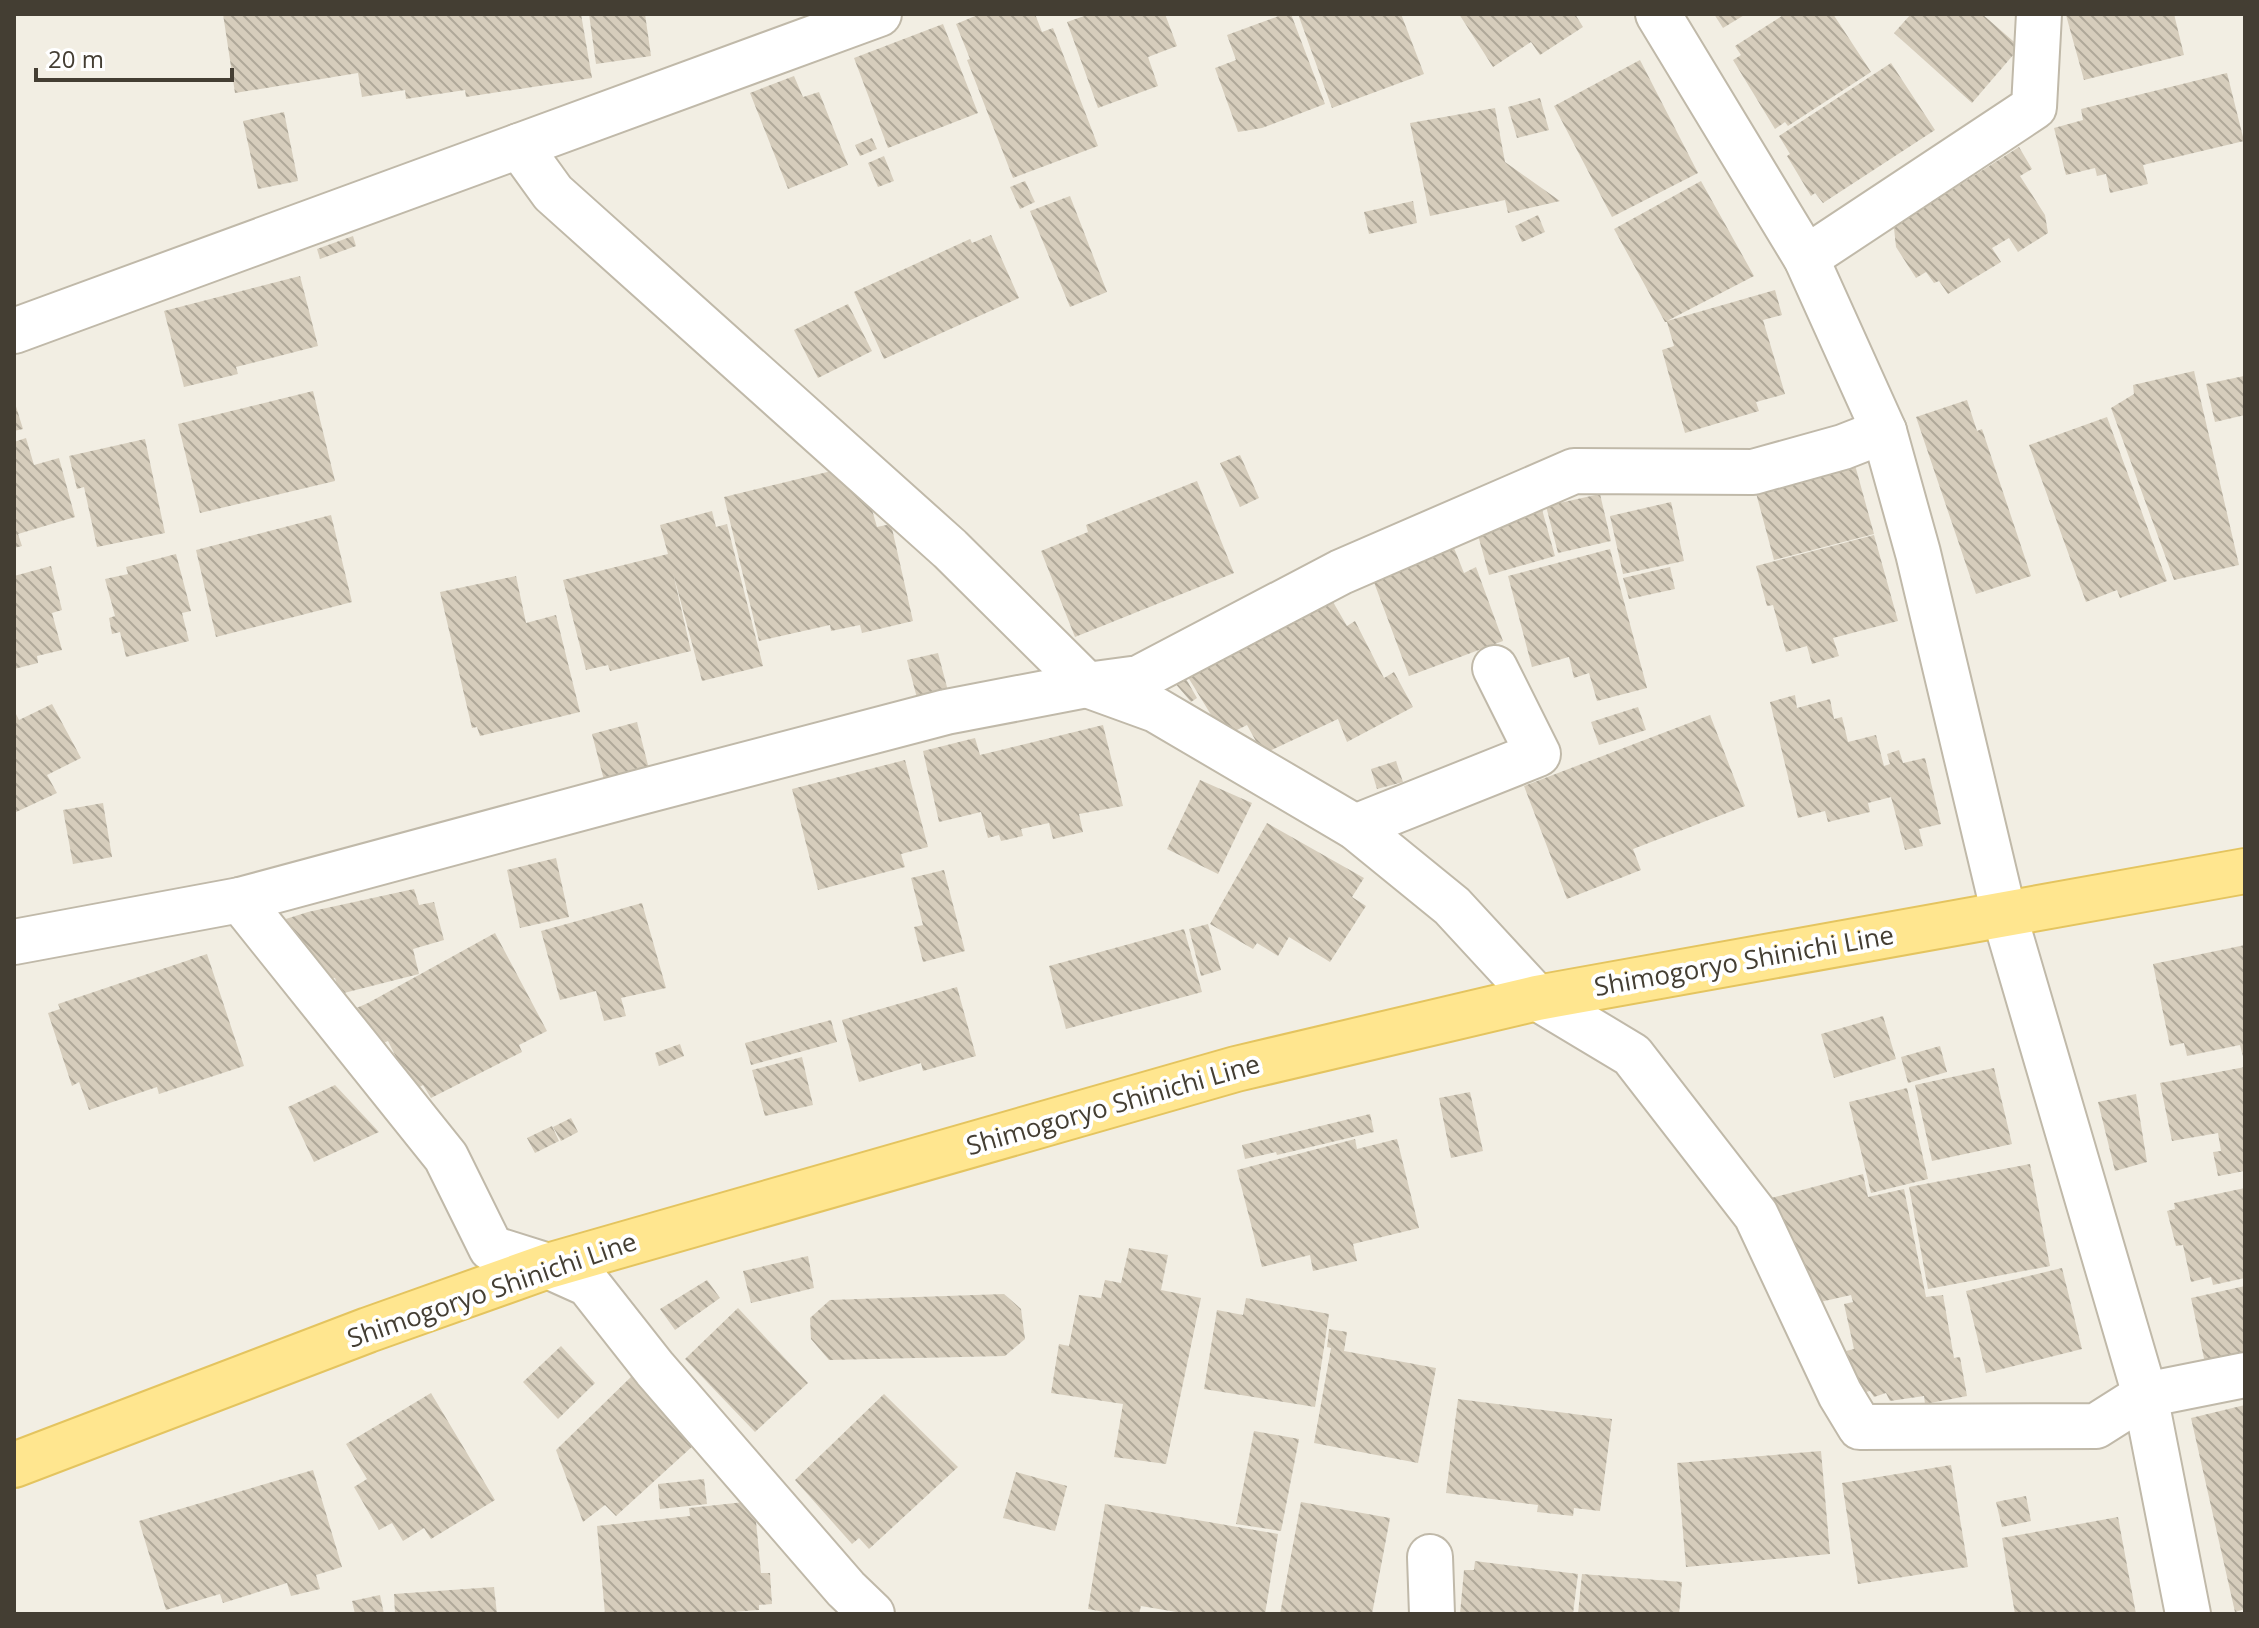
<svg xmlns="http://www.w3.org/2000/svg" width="2259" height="1628" font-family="'Open Sans',sans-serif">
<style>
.building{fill:url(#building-back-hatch)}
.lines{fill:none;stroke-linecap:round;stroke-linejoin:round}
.minor-casing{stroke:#c0b9a9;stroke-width:48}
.major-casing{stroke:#e4c45f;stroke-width:48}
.minor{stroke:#fff;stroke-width:44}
.major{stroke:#ffe68f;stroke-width:44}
.labels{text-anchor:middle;stroke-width:8;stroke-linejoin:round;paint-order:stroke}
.street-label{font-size:26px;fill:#443e33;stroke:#fff}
</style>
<defs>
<pattern id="building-back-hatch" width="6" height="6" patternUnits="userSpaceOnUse" patternTransform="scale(2)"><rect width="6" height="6" fill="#d6cdbc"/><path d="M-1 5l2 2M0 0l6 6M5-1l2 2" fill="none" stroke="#afa899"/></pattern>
</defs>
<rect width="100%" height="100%" fill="#f2eee3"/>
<!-- building -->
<g class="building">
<polygon points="223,14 581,14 592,78 466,97 465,90 406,99 405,90 362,97 358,73 235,93"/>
<polygon points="589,14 645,14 651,56 596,64"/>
<polygon points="980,14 1035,14 1042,32 1053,28 1098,146 1013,178 967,60 970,59 956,24"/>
<polygon points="1090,14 1165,14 1177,46 1148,57 1158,86 1098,108 1067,22"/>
<polygon points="1284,14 1291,14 1325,104 1262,128 1238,132 1215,68 1236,60 1227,35"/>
<polygon points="1298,14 1401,14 1424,74 1332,108"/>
<polygon points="1459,14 1575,14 1583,27 1540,55 1531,42 1493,67"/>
<polygon points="1714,14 1746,14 1723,28"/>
<polygon points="1785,14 1833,14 1871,72 1788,126 1785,122 1775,129 1733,60 1741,55 1735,46"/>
<polygon points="1911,14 1982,14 2020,47 1972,103 1894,33"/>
<polygon points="2070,14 2174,14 2184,55 2084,80 2066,15"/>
<polygon points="943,24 978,113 888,148 854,58"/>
<polygon points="1640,60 1698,173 1612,217 1554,106"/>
<polygon points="1891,63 1935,130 1823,203 1815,193 1811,196 1787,156 1790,154 1779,136"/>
<polygon points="2227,73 2244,141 2143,165 2148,184 2110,193 2106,174 2097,176 2095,168 2066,175 2054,128 2083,120 2081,109"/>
<polygon points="794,76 803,97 819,92 848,165 788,189 750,93"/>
<polygon points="1540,98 1549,130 1517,138 1508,107"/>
<polygon points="1495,108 1505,162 1560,201 1508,213 1505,200 1430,216 1410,123"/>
<polygon points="284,112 298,181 258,189 243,121"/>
<polygon points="872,138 877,149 860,156 855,145"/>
<polygon points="2019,147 2032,169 2020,176 2045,215 2048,233 2018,252 2009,238 1992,248 2001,262 1948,294 1939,281 1934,283 1926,272 1916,278 1896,247 1894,228 1898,224"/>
<polygon points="884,156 894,181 878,187 868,163"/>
<polygon points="1025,181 1035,202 1020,209 1010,187"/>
<polygon points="1701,181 1754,276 1667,321 1775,290 1782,315 1763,320 1785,394 1756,402 1759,411 1685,433 1662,350 1674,346 1667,322 1665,322 1614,229"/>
<polygon points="1070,196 1107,292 1070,307 1030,211"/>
<polygon points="1413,201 1417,223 1369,234 1364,212"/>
<polygon points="1538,215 1545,232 1522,242 1515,226"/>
<polygon points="991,235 1019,298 884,359 854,292 970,239 972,243"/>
<polygon points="353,236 356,246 320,259 317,249"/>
<polygon points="300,276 318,346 236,367 238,374 184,387 164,311"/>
<polygon points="848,304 872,351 818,378 794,330"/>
<polygon points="2194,371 2239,565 2174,580 2111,408 2134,394 2133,385"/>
<polygon points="2244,376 2245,415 2215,422 2206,384"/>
<polygon points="313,391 335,481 200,513 178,424"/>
<polygon points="14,400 23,429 14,431"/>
<polygon points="1967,400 1977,431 1982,429 2031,576 1976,594 1916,417"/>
<polygon points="2107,417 2167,581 2120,598 2117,590 2086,602 2029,445"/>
<polygon points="26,438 34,465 59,458 75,517 18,534 22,546 14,548 14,442"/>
<polygon points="145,439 165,533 97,547 84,487 77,489 69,456"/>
<polygon points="1240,455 1259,498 1240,507 1220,463"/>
<polygon points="1855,465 1874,534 1774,560 1756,493"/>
<polygon points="844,468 868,496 877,527 891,524 913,621 862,633 860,625 831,631 830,625 759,641 724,497"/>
<polygon points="1197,481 1234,573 1075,637 1041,551 1088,532 1086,525"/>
<polygon points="1600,494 1611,541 1558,553 1546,506"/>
<polygon points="1671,502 1684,561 1623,574 1610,516"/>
<polygon points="1541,506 1555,556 1489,575 1476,528"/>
<polygon points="712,511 716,527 727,524 763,666 702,681 673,573 691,651 610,671 608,665 586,670 563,580 668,554 660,525"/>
<polygon points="331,515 352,602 216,637 196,550"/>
<polygon points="1874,535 1898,621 1833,638 1839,656 1812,664 1807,646 1786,652 1773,605 1767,606 1756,566"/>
<polygon points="1452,543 1464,573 1476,567 1503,641 1409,676 1372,577"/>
<polygon points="1610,549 1647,688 1597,701 1589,673 1574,678 1569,657 1532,667 1508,576"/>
<polygon points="176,554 191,611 182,613 189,641 126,657 120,632 112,634 109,618 115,616 105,579 128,574 126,567"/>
<polygon points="51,566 62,610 52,613 62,650 37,656 38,663 14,669 14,576"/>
<polygon points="1670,567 1675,589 1629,599 1623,578"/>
<polygon points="516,576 526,623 556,615 580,712 480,736 477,727 472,728 440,592"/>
<polygon points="1329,595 1347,626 1355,621 1384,678 1394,672 1413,707 1347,742 1338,719 1263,754 1247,725 1231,733 1213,718 1183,669"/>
<polygon points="938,653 948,691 917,698 907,660"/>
<polygon points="1182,672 1197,698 1191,702 1174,682"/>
<polygon points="1795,695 1797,708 1830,699 1834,719 1842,717 1848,742 1876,735 1884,766 1890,764 1887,754 1899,750 1903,763 1925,758 1941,824 1919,829 1923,846 1905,850 1891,797 1868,803 1870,812 1828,822 1825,811 1798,818 1770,702"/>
<polygon points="52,704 81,758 47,775 57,793 14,813 14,710 19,720"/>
<polygon points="1638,707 1646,730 1599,745 1591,722"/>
<polygon points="1710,715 1745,806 1633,849 1641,870 1567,899 1524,786"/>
<polygon points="637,722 650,773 605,784 592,734"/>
<polygon points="1103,725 1123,806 1079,814 1083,832 1053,839 1049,823 1021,829 1023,836 1001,841 999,835 988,838 981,812 939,822 923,751 975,738 980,755"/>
<polygon points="905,760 928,847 901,854 905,867 818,890 792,789"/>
<polygon points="1396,761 1403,782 1377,789 1371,769"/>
<polygon points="1200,780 1252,803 1218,874 1167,849"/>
<polygon points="103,803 112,857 73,864 63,810"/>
<polygon points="1267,823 1364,878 1352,897 1366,906 1330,962 1289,937 1278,956 1257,943 1253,949 1210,924"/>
<polygon points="556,858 569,917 520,928 507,870"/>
<polygon points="944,870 965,951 923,962 914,927 923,925 911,878"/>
<polygon points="414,889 419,905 434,902 444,940 413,949 419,974 340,994 335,978 323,980 273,923 308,912"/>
<polygon points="642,903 666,988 621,998 626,1016 604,1021 596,991 560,1000 541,931"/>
<polygon points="1208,924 1221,970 1201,976 1189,929"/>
<polygon points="1184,929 1202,992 1066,1029 1049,966"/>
<polygon points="495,933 547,1031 519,1045 522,1052 431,1098 423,1085 413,1091 388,1041 369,1049 340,1015 368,1003"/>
<polygon points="2245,945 2245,1064 2240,1045 2187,1056 2184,1043 2170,1046 2153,964"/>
<polygon points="207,954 244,1066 159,1094 157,1087 89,1110 79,1082 72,1086 48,1013 60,1009 58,1004"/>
<polygon points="957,987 976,1056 923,1071 921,1063 859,1082 842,1020"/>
<polygon points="1883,1016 1896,1059 1834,1078 1821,1034"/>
<polygon points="831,1020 837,1042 751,1065 745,1043"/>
<polygon points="680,1044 684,1056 659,1066 655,1053"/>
<polygon points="1940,1046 1947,1072 1908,1083 1901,1057"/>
<polygon points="802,1057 813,1105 765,1116 752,1070"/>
<polygon points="2245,1067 2245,1171 2218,1176 2213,1152 2221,1151 2218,1133 2172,1141 2160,1083"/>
<polygon points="1994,1068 2012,1144 1932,1161 1915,1085"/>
<polygon points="335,1085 379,1132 314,1162 288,1107"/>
<polygon points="1907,1088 1928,1179 1871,1193 1849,1102"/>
<polygon points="1470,1092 1483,1151 1451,1158 1439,1098"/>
<polygon points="2136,1094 2147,1162 2115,1171 2098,1102"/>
<polygon points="1370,1114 1374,1132 1277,1155 1276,1152 1245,1159 1242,1145"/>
<polygon points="571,1118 578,1132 561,1141 553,1127"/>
<polygon points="552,1126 559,1141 535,1153 527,1138"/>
<polygon points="1355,1139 1357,1149 1397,1139 1419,1228 1353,1244 1357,1261 1313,1271 1310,1255 1262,1267 1237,1170"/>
<polygon points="2030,1164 2050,1266 1928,1289 1909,1187"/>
<polygon points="1863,1174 1868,1197 1904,1189 1926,1297 1943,1295 1954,1358 1960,1357 1967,1396 1925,1404 1924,1396 1890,1401 1886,1393 1874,1397 1870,1391 1862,1393 1838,1353 1854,1349 1844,1304 1853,1302 1851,1295 1820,1302 1819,1296 1810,1297 1778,1225 1771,1198"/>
<polygon points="2245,1188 2245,1278 2213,1285 2211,1277 2191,1282 2183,1245 2176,1246 2167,1211 2175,1209 2174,1203"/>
<polygon points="1129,1248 1168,1255 1161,1290 1201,1298 1166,1464 1114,1457 1123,1404 1051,1393 1059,1344 1069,1346 1079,1295 1101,1298 1105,1280 1121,1283"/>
<polygon points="808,1256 814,1288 751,1303 743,1271"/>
<polygon points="2062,1268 2082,1349 1986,1373 1966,1291"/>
<polygon points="707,1280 720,1298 675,1330 660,1309"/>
<polygon points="2245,1286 2245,1354 2205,1363 2191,1298"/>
<polygon points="1004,1294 1021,1309 1025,1339 1005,1356 829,1360 811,1339 810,1318 830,1300"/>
<polygon points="1246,1298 1329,1314 1315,1407 1204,1389 1217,1310 1243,1315"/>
<polygon points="738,1308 808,1383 755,1432 685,1359"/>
<polygon points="1329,1329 1347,1332 1344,1351 1436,1368 1418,1463 1314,1443 1331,1348 1327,1347"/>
<polygon points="561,1346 595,1383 558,1419 523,1382"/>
<polygon points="633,1375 695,1444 616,1516 605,1505 583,1522 556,1450"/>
<polygon points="431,1393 495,1500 431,1539 424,1528 403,1541 392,1523 379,1530 354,1487 367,1479 346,1444"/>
<polygon points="884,1394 958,1467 869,1549 859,1538 852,1544 795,1480"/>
<polygon points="1458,1399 1612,1419 1600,1511 1574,1508 1573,1516 1537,1512 1538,1505 1446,1493"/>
<polygon points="2245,1405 2245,1609 2235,1612 2191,1418"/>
<polygon points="1254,1431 1299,1439 1281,1531 1236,1524"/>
<polygon points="1821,1451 1830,1554 1686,1567 1677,1463"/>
<polygon points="1951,1465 1968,1567 1858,1584 1842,1483"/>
<polygon points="313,1470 342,1567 316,1575 320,1589 291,1596 287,1583 223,1603 220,1594 166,1610 139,1521"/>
<polygon points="1016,1472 1067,1486 1055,1531 1003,1518"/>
<polygon points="704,1479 707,1504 660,1509 658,1484"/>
<polygon points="2026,1496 2031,1521 2002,1527 1996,1502"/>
<polygon points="754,1501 761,1573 770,1573 772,1604 759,1605 759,1610 703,1614 605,1614 597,1526 690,1516 689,1508"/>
<polygon points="1301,1502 1390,1518 1372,1614 1280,1614"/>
<polygon points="1105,1504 1278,1534 1265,1614 1188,1614 1141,1606 1139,1614 1115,1614 1088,1609"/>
<polygon points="2118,1517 2136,1614 2015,1614 2002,1538"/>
<polygon points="1475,1561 1578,1574 1573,1614 1460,1614 1464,1570 1474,1570"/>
<polygon points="1582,1574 1682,1582 1679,1614 1578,1614"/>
<polygon points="494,1587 497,1614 395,1614 394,1594"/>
<polygon points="380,1595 384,1614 355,1614 352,1601"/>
</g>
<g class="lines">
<defs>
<g id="minor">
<polyline points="1658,14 1806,258 1884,431 1918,553 2004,914 2145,1395 2188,1614"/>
<polyline points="519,146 553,193 950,549 1087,685 1156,710 1355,827 1452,906 1537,998 1632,1055 1756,1215 1840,1394 1860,1427 2096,1426 2145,1395 2245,1375"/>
<polyline points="1806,258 2034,107 2039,14"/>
<polyline points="14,331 879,14"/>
<polyline points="1355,827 1538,754 1495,668"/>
<polyline points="240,900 446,1157 491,1248 548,1266 588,1284 655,1369 846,1589 872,1614"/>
<polyline points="14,942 240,900 637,793 946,712 1087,685 1139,678 1341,572 1574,471 1753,472 1843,447 1884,431"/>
<polyline points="1430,1557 1432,1614"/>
</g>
<polyline id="major" points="14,1465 368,1330 548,1266 1236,1069 1537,998 2245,871"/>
</defs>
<!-- minor casing -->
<use href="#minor" class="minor-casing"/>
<!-- major casing -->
<use href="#major" class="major-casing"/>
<!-- minor -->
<use href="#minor" class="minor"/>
<!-- major -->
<use href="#major" class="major"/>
</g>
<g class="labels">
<!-- street labels -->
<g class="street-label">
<text transform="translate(1744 961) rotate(-10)" y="9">Shimogoryo Shinichi Line</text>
<text transform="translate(1113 1105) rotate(-16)" y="9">Shimogoryo Shinichi Line</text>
<text transform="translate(492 1290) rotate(-19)" y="9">Shimogoryo Shinichi Line</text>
</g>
</g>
<!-- border -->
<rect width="2259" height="1628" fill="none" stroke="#443e33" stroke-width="32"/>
<!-- scale -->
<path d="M36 68v12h196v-12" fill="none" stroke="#443e33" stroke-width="4"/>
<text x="48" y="68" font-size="24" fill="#443e33" stroke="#ffffff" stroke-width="6" paint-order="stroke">20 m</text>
</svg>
